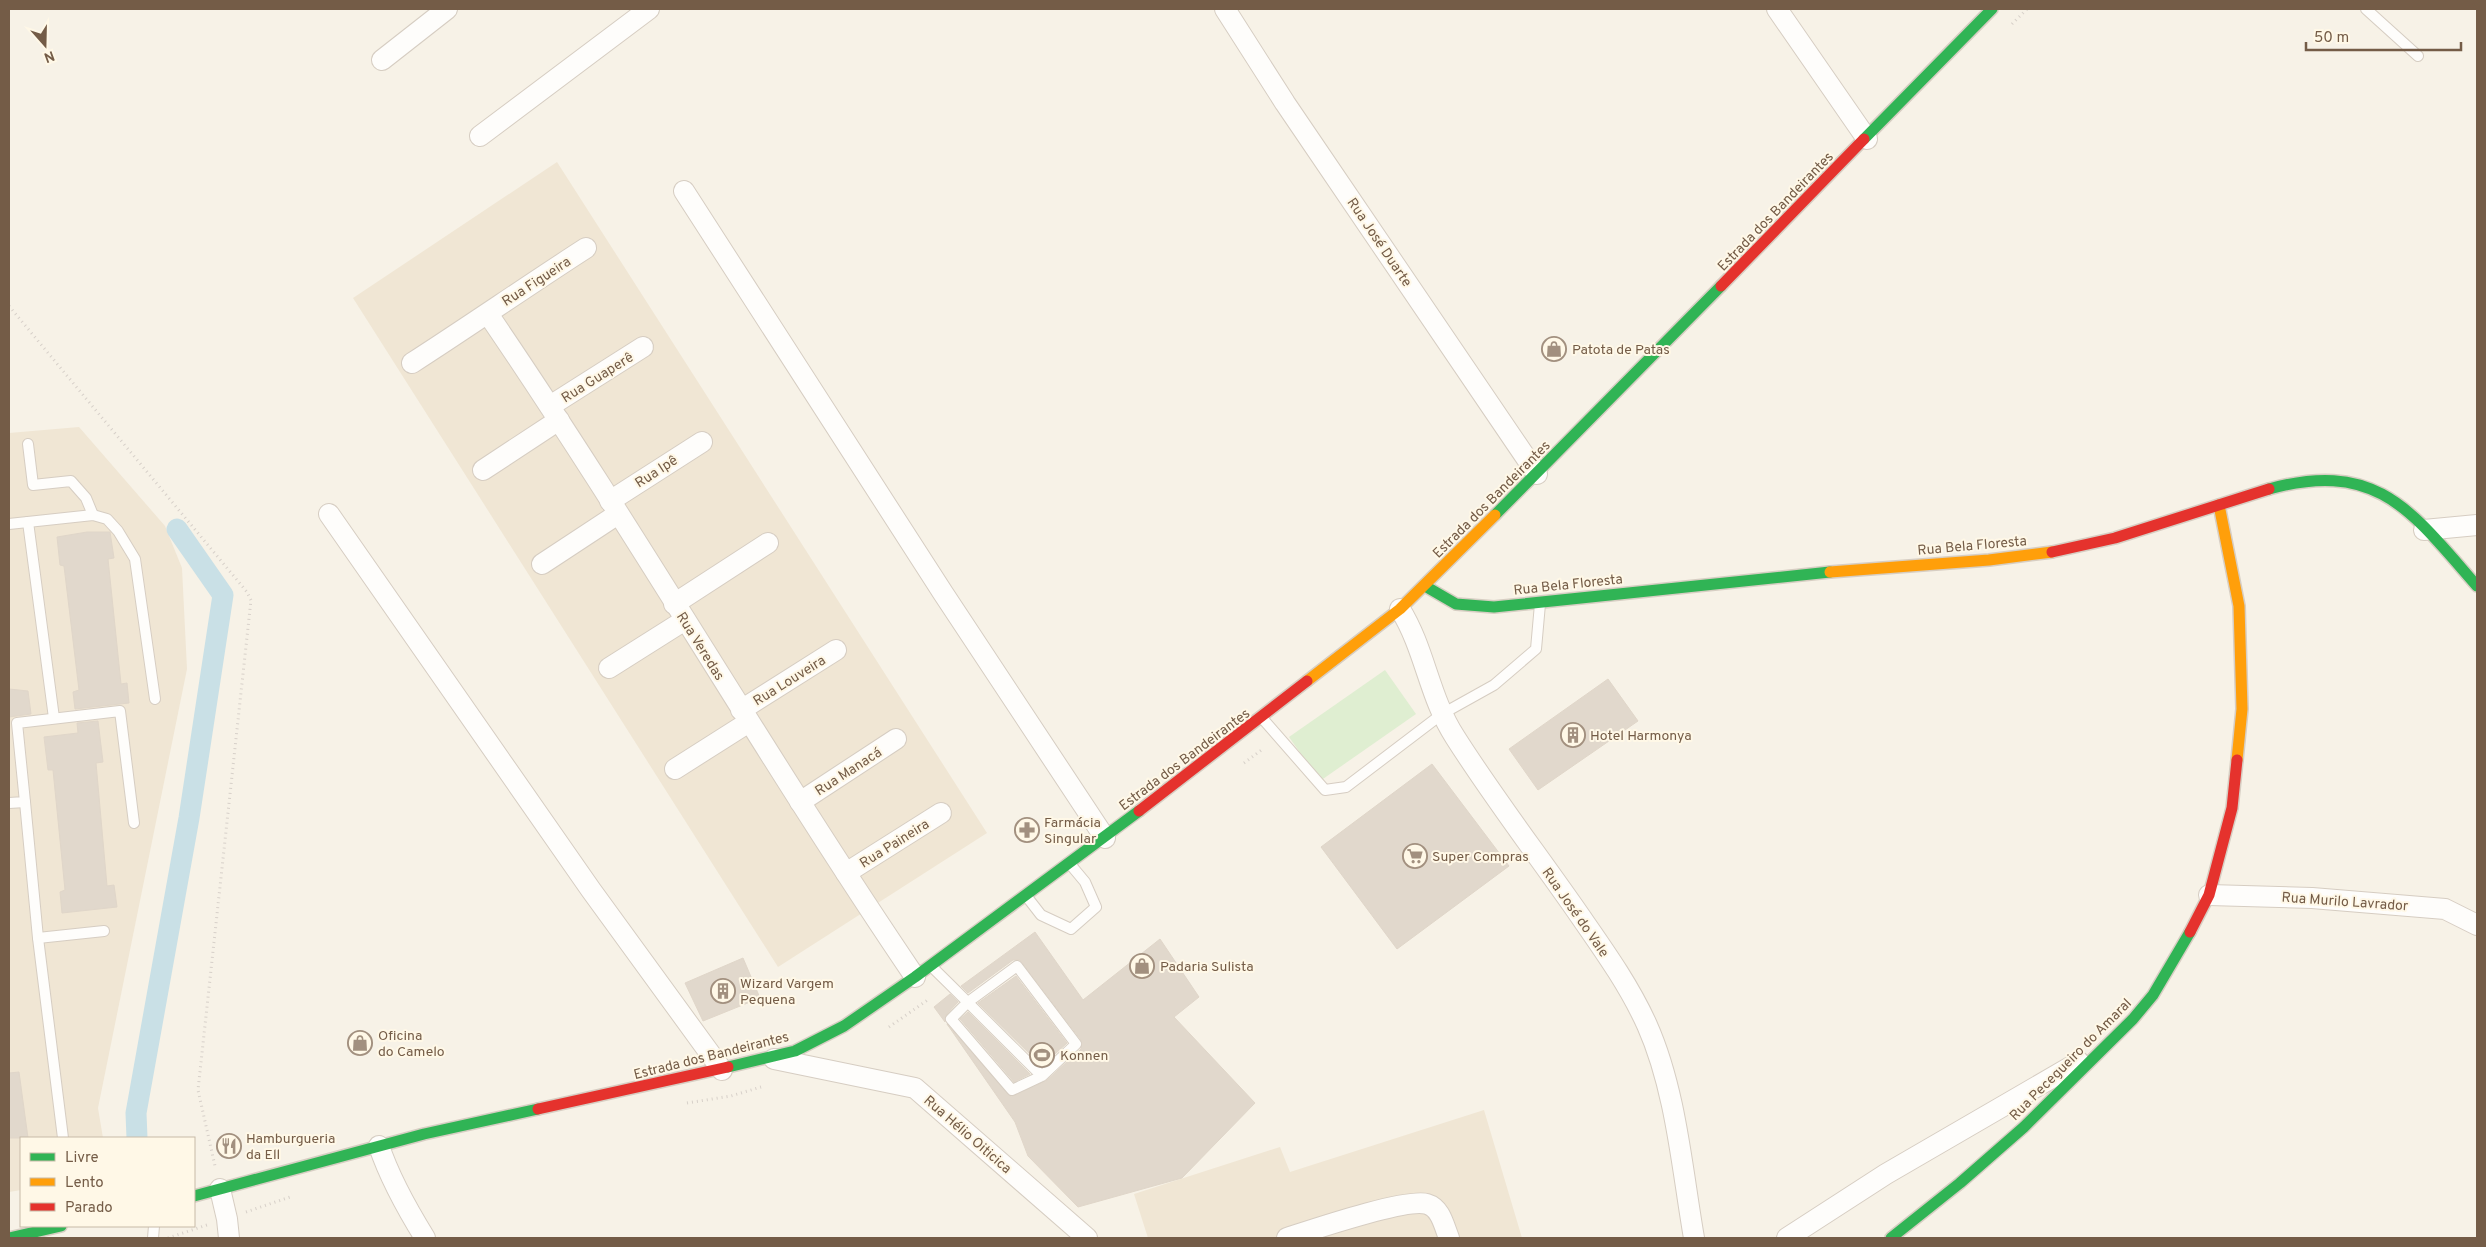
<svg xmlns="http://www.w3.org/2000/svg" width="2486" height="1247" font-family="Overpass,sans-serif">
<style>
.residential{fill:#f0e6d4}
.green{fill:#dfeed1}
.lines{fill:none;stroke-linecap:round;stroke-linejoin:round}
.canal{stroke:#c9e0e6;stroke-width:21}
.building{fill:#e1d8cc;stroke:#e0d6c9}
.lane-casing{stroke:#d6cdc2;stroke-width:12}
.street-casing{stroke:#d6cdc2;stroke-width:22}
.fast-casing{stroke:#d7cec3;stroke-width:14}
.slow-casing{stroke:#d7cec3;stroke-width:14}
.jam-casing{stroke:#d7cec3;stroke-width:14}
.path{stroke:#d7d0c9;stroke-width:3;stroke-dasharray:1 4;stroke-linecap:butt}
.lane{stroke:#fefdfb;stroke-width:10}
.street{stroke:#fefdfb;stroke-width:20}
.fast{stroke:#30b455;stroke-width:11}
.slow{stroke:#ff9f0a;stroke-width:11}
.jam{stroke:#e5322d;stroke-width:11}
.labels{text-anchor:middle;stroke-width:4;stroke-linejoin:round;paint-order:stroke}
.street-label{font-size:14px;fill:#745c47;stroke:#fff8e7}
.poi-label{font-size:14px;fill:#745c47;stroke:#fff8e7;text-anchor:start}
</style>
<rect width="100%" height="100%" fill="#f7f2e7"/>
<!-- residential -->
<g class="residential">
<polygon points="557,162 987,833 778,967 353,298"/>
<polygon points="79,427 165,526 182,568 187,669 98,1108 103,1138 21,1138 21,1190 9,1192 9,433"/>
<polygon points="1484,1110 1522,1238 1148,1238 1134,1194 1280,1147 1290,1172"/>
</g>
<!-- green -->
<polygon class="green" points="1385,670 1416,714 1320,781 1289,737"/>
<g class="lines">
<!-- canal -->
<polyline class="canal" points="137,1138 136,1113 189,818 223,595 177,529"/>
</g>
<!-- building -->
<g class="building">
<polygon points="87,532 110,532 114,558 108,559 121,684 127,683 129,703 75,709 73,692 79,690 64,566 60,565 57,537"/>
<polygon points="1608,679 1638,721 1538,790 1509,749"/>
<polygon points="9,689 28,691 31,714 9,717"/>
<polygon points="98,721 103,762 96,763 107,886 114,885 117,907 62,913 60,892 65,890 53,770 48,770 44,737 78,733 77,723"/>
<polygon points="1432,764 1509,866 1397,949 1321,847"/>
<polygon points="1035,932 1083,1000 1160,939 1199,997 1174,1017 1255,1103 1182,1178 1078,1207 1028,1156 1015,1122 947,1024 1011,1097 1046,1081 1081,1049 1081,1040 1020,960 1013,960 968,993 961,986"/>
<polygon points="743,958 760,998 703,1021 685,983"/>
<polygon points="1016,976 1067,1043 1042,1066 978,1003"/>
<polygon points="950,994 958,1002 946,1015 945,1022 934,1007"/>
<polygon points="968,1012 1030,1074 1014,1082 960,1019"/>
<polygon points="19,1072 28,1138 9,1138 9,1073"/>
</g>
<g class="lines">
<defs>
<g id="lane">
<polyline points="2366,9 2418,56"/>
<polyline points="28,444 33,485 71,481 86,498 93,515"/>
<polyline points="28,522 54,718"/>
<polyline points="9,524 93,515 107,519 118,531 135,559 155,699"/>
<polyline points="1262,718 1325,790 1346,787 1442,714 1494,685 1536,649 1540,604"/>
<polyline points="25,802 38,938 63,1138"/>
<polyline points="9,803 25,802 17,723 120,711 134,823"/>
<polyline points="1027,897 1041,915 1071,929 1096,907 1085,882 1070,864"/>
<polyline points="38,938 104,931"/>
<path d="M932,967c37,36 73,73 110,109l34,-32 -59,-78 -49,36 -17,17 61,71 30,-14"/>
<polyline points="153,1238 154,1226"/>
</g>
<g id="street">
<polyline points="1225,9 1285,103 1537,474"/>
<polyline points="1777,9 1867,139"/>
<polyline points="382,60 447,9"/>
<polyline points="480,136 649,9"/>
<polyline points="684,191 943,593 1105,838"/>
<path d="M488,314c148,217 279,445 427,663"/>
<path d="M412,363c59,-38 115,-77 174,-115"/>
<polyline points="550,406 643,347"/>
<polyline points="483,470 559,420"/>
<polyline points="610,501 702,442"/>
<polyline points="329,514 591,890 722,1070"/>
<polyline points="2424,530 2477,525"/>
<polyline points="542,564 618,514"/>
<polyline points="674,604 768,543"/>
<path d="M1400,609c25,40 29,88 55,128 38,60 82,117 123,176 25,36 51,72 69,112 29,65 35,144 47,213"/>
<polyline points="609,668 685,620"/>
<polyline points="741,710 836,650"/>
<polyline points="675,769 749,722"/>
<polyline points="800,802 896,739"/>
<polyline points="846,873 941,813"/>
<polyline points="2209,895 2312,898 2445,909 2477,925"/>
<polyline points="774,1059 915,1088 1087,1238"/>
<path d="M379,1146c11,33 28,63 46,92"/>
<polyline points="220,1189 227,1219 229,1238"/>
<path d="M1287,1238c25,-8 119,-40 140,-34 14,4 17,22 22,34"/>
<polyline points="1787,1238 1886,1174 2079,1062"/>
</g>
<g id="fast">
<polyline points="1864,139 1992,9"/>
<path d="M2269,489c109,-30 143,23 208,97"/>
<polyline points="1495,515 1721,286"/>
<polyline points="1425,586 1456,604 1494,607 1830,572"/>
<polyline points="728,1067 795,1051 844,1026 915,977 1139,811"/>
<polyline points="194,1196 424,1134 538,1109"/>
<polyline points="9,1238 61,1226"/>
<polyline points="1891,1238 1960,1183 2024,1127 2133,1019 2153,995 2190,932"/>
</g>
<g id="slow">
<polyline points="2219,505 2239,606 2242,709 2237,760"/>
<polyline points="1830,572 1989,560 2052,552"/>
<polyline points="1307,681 1400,609 1495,515"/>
</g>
<g id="jam">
<polyline points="1721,286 1864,139"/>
<polyline points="2052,552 2115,538 2269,489"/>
<polyline points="1139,811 1307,681"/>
<polyline points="2190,932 2209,895 2232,808 2237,760"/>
<polyline points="538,1109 728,1067"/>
</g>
</defs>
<!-- lane casing -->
<use href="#lane" class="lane-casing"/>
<!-- street casing -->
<use href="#street" class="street-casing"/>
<!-- fast casing -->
<use href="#fast" class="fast-casing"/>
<!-- slow casing -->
<use href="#slow" class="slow-casing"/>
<!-- jam casing -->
<use href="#jam" class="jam-casing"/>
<!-- path -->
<g class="path">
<polyline points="2012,24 2027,9"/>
<polyline points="9,306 247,592 251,600 198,1090 215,1166"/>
<polyline points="1244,763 1263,749"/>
<polyline points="889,1027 929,999"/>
<polyline points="687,1103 731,1096 761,1087"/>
<polyline points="246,1212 290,1197"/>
<polyline points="168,1238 207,1225"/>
</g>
<!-- lane -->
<use href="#lane" class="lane"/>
<!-- street -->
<use href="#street" class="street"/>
<!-- fast -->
<use href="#fast" class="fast"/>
<!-- slow -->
<use href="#slow" class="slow"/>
<!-- jam -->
<use href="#jam" class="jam"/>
</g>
<!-- icons -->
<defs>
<symbol id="shop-ring" viewBox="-11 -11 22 22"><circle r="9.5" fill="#fff8e7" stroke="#a2907f" stroke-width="1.5"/><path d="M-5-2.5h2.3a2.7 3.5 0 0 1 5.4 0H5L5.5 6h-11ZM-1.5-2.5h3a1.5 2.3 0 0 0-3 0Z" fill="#a2907f"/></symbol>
<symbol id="building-ring" viewBox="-11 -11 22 22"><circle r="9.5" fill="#fff8e7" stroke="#a2907f" stroke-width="1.5"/><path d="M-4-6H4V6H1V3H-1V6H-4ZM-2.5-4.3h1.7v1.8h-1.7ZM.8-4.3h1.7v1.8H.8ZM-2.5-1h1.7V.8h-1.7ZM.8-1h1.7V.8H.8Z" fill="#a2907f"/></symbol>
<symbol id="pharmacy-ring" viewBox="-11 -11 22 22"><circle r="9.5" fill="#fff8e7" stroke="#a2907f" stroke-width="1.5"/><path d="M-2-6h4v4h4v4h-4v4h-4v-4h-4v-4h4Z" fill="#a2907f"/></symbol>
<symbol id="supermarket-ring" viewBox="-11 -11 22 22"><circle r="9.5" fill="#fff8e7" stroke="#a2907f" stroke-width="1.5"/><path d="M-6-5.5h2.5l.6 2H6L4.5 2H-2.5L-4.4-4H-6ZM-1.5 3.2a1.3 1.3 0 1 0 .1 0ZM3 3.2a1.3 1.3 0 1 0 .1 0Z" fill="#a2907f"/></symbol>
<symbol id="stadium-ring" viewBox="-11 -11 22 22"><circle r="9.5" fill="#fff8e7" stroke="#a2907f" stroke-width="1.5"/><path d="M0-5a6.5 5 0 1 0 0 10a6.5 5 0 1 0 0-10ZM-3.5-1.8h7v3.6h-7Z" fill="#a2907f"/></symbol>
<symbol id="restaurant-ring" viewBox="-11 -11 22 22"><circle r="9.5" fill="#fff8e7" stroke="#a2907f" stroke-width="1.5"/><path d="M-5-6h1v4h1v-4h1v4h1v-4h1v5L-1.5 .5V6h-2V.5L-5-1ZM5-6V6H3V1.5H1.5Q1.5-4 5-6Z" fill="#a2907f"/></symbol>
</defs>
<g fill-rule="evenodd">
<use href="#shop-ring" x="1540" y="335" width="28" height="28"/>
<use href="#building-ring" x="1559" y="721" width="28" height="28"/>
<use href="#pharmacy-ring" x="1013" y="816" width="28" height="28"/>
<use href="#supermarket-ring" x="1401" y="842" width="28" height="28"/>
<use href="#shop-ring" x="1128" y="952" width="28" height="28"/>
<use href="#building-ring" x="709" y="977" width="28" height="28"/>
<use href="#shop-ring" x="346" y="1029" width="28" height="28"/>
<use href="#stadium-ring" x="1028" y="1041" width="28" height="28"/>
<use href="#restaurant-ring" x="215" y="1132" width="28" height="28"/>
</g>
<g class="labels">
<!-- street labels -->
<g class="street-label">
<text transform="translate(1775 211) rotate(-46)" y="5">Estrada dos Bandeirantes</text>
<text transform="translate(1380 242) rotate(56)" y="5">Rua José Duarte</text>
<text transform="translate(536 281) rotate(-33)" y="5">Rua Figueira</text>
<text transform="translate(597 377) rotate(-32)" y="5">Rua Guaperê</text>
<text transform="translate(656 471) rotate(-33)" y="5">Rua Ipê</text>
<text transform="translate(1491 499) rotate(-45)" y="5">Estrada dos Bandeirantes</text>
<text transform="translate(1972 545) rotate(-5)" y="5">Rua Bela Floresta</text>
<text transform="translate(1568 584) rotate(-6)" y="5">Rua Bela Floresta</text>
<text transform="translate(701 646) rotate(58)" y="5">Rua Veredas</text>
<text transform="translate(789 680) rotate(-32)" y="5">Rua Louveira</text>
<text transform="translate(1184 759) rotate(-37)" y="5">Estrada dos Bandeirantes</text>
<text transform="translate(848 771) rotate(-33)" y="5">Rua Manacá</text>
<text transform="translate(894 843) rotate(-32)" y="5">Rua Paineira</text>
<text transform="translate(2345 901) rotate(4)" y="5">Rua Murilo Lavrador</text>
<text transform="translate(1576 912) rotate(55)" y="5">Rua José do Vale</text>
<text transform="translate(711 1055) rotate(-14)" y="5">Estrada dos Bandeirantes</text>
<text transform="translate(2070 1059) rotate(-45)" y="5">Rua Pecegueiro do Amaral</text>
<text transform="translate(968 1134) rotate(41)" y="5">Rua Hélio Oiticica</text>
</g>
<!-- poi labels -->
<g class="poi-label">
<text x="1572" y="354">Patota de Patas</text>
<text x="1590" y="740">Hotel Harmonya</text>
<text x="1044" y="827">Farmácia<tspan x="1044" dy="16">Singular</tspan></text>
<text x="1432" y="861">Super Compras</text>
<text x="1160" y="971">Padaria Sulista</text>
<text x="740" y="988">Wizard Vargem<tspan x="740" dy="16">Pequena</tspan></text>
<text x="378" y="1040">Oficina<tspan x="378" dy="16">do Camelo</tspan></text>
<text x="1060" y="1060">Konnen</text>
<text x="246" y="1143">Hamburgueria<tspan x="246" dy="16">da Ell</tspan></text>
</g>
</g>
<!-- border -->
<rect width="2486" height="1247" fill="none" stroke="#745c47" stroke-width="20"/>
<!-- legend -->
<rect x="20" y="1137" width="175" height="90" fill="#fff8e7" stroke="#c7baa7"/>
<rect x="30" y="1153" width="25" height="8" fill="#30b455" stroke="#c7baa7"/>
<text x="65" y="1162" font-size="15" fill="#745c47">Livre</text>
<rect x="30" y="1178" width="25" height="8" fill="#ff9f0a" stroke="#c7baa7"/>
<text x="65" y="1187" font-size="15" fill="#745c47">Lento</text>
<rect x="30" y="1203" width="25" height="8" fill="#e5322d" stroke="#c7baa7"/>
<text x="65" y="1212" font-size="15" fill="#745c47">Parado</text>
<!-- north arrow -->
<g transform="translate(45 45) rotate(160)" stroke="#fff8e7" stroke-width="4" paint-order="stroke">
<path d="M0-4L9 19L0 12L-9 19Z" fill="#745c47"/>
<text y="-8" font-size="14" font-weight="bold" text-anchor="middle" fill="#745c47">N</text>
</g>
<!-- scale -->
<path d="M2306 42v8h155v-8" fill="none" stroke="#745c47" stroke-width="2.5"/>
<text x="2314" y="42" font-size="15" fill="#745c47" stroke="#fff8e7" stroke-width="4" paint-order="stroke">50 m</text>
</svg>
